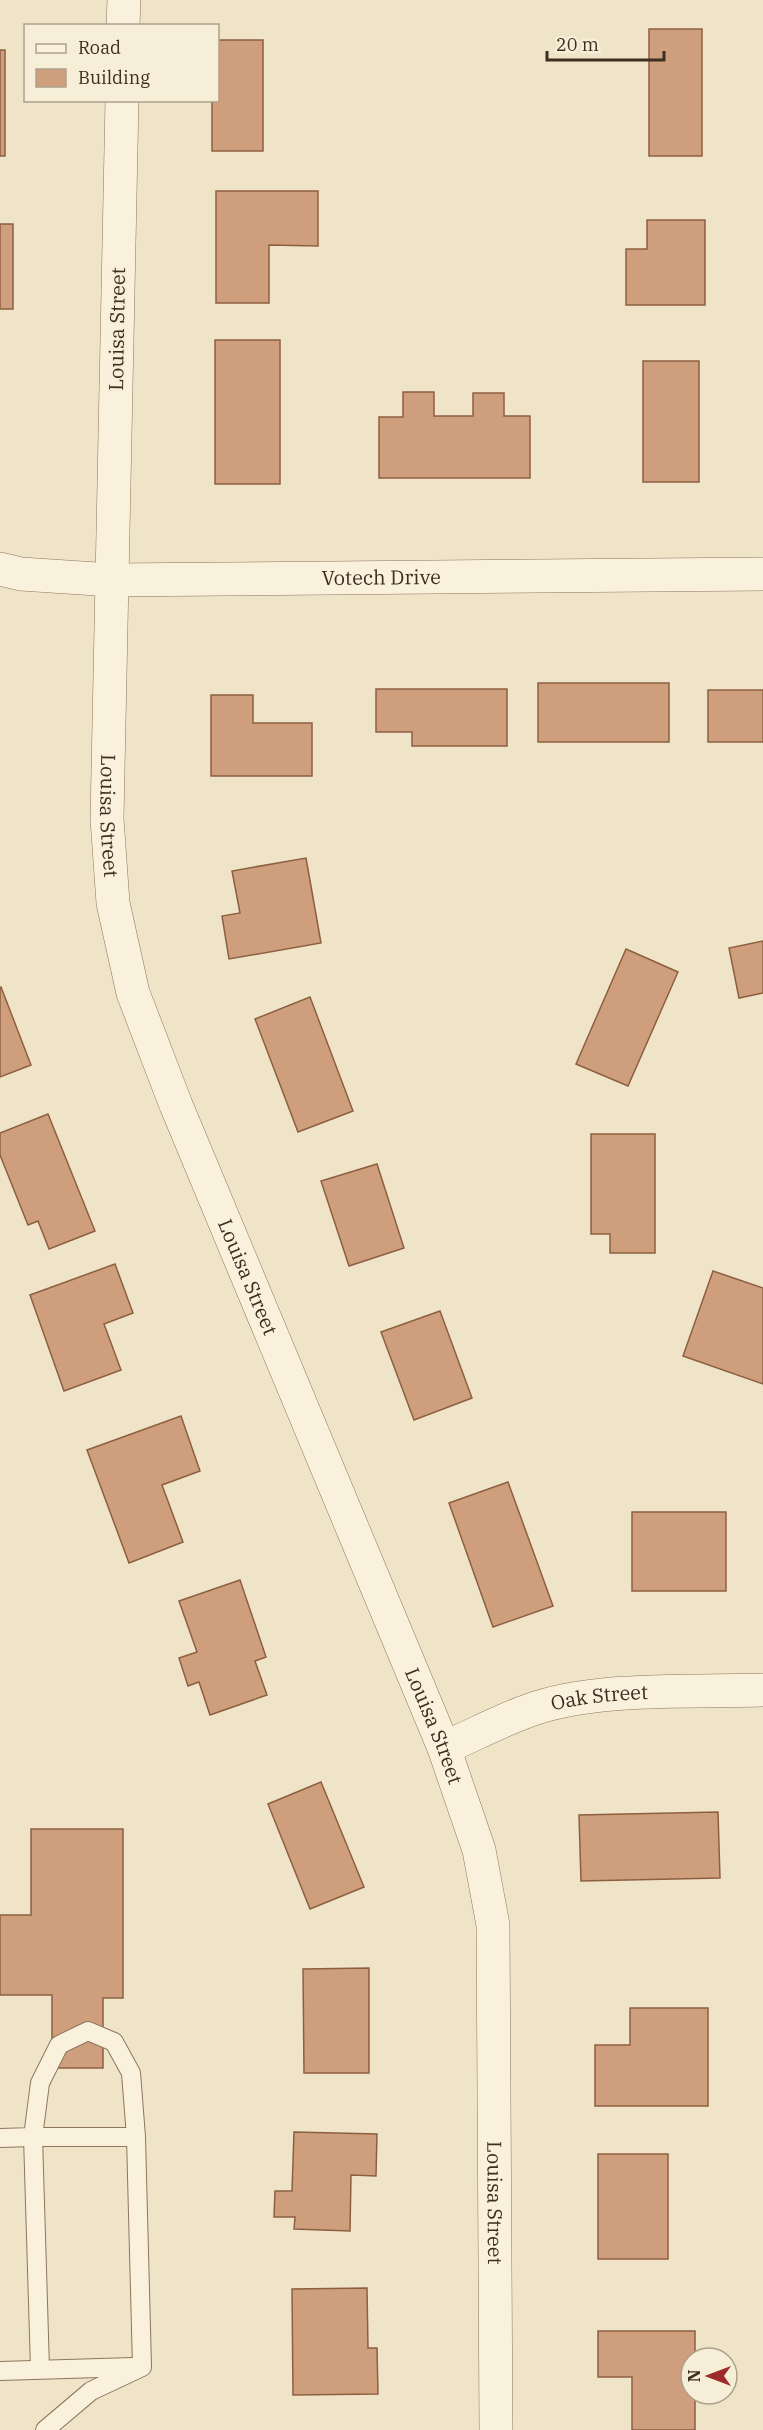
<svg xmlns="http://www.w3.org/2000/svg" width="763" height="2430" font-family="'IBM Plex Serif',serif">
<style>
.building{fill:#cf9f7d;stroke:#8d5f41;stroke-width:1.5}
.lines{fill:none;stroke-linecap:round;stroke-linejoin:round}
.service-casing{stroke:#8d765c;stroke-width:20}
.minor-casing{stroke:#8d765c;stroke-width:34}
.service{stroke:#faf1dc;stroke-width:18}
.minor{stroke:#faf1dc;stroke-width:33}
.labels{text-anchor:middle;stroke-width:4.5;stroke-linejoin:round;paint-order:stroke}
.street-label{font-size:20px;fill:#3d2e20;stroke:#f7eed8}
</style>
<rect width="100%" height="100%" fill="#f0e4c8"/>
<!-- building -->
<g class="building">
<rect x="649" y="29" width="53" height="127"/>
<polygon points="218,40 263,40 263,151 212,151 212,100 218,100"/>
<rect x="0" y="50" width="5" height="106"/>
<polygon points="216,191 318,191 318,246 269,245 269,303 216,303"/>
<polygon points="647,220 705,220 705,305 626,305 626,249 647,249"/>
<rect x="0" y="224" width="13" height="85"/>
<rect x="215" y="340" width="65" height="144"/>
<rect x="643" y="361" width="56" height="121"/>
<polygon points="403,392 434,392 434,416 473,416 473,393 504,393 504,416 530,416 530,478 379,478 379,417 403,417"/>
<rect x="538" y="683" width="131" height="59"/>
<polygon points="376,689 507,689 507,746 412,746 412,732 376,732"/>
<rect x="708" y="690" width="55" height="52"/>
<polygon points="211,695 253,695 253,723 312,723 312,776 211,776"/>
<polygon points="306,858 321,943 229,959 222,916 240,913 232,871"/>
<polygon points="763,941 763,993 739,998 729,948"/>
<polygon points="626,949 678,972 628,1086 576,1064"/>
<polygon points="1,987 31,1065 0,1077 0,988"/>
<polygon points="310,997 353,1111 298,1132 255,1019"/>
<polygon points="48,1114 95,1231 49,1249 38,1221 28,1225 0,1155 0,1133"/>
<polygon points="591,1134 655,1134 655,1253 610,1253 610,1234 591,1234"/>
<polygon points="377,1164 404,1248 349,1266 321,1181"/>
<polygon points="115,1264 133,1313 104,1324 121,1370 64,1391 30,1295"/>
<polygon points="713,1271 763,1288 763,1384 683,1356"/>
<polygon points="440,1311 472,1398 414,1420 381,1332"/>
<polygon points="181,1416 200,1471 162,1485 183,1542 129,1563 87,1450"/>
<polygon points="508,1482 553,1606 493,1627 449,1503"/>
<rect x="632" y="1512" width="94" height="79"/>
<polygon points="240,1580 266,1657 255,1661 267,1695 210,1715 199,1682 188,1686 179,1658 197,1652 179,1601"/>
<polygon points="321,1782 364,1887 310,1909 268,1804"/>
<polygon points="718,1812 720,1878 581,1881 579,1815"/>
<polygon points="31,1829 123,1829 123,1998 103,1998 103,2068 52,2068 52,1995 0,1995 0,1915 31,1915"/>
<polygon points="369,1968 369,2073 304,2073 303,1969"/>
<polygon points="630,2008 708,2008 708,2106 595,2106 595,2045 630,2045"/>
<polygon points="294,2132 377,2134 376,2176 351,2175 350,2231 294,2229 295,2217 274,2217 275,2191 292,2191"/>
<rect x="598" y="2154" width="70" height="105"/>
<polygon points="367,2288 368,2348 377,2348 378,2394 293,2395 292,2289"/>
<polygon points="598,2331 695,2331 695,2358 691,2358 691,2394 695,2394 695,2430 632,2430 632,2377 598,2377"/>
</g>
<g class="lines">
<defs>
<g id="service">
<polyline points="0,2138 33,2137 40,2083 59,2045 88,2031 114,2042 131,2073 136,2137 142,2367 91,2391 45,2430"/>
<polyline points="40,2369 33,2137 136,2137"/>
<polyline points="0,2371 133,2367"/>
</g>
<g id="minor">
<polyline points="123,26 124,0"/>
<path id="s1" d="M122,100l-15,719 6,84 20,90 43,112 268,643 35,102 14,75 3,505"/>
<path id="s2" d="M0,569l21,5 91,6 651,-6"/>
<path id="s3" d="M444,1748c30,-13 61,-30 92,-40 64,-21 159,-16 227,-18"/>
</g>
</defs>
<!-- service casing -->
<use href="#service" class="service-casing"/>
<!-- minor casing -->
<use href="#minor" class="minor-casing"/>
<!-- service -->
<use href="#service" class="service"/>
<!-- minor -->
<use href="#minor" class="minor"/>
</g>
<g class="labels">
<!-- street labels -->
<g class="street-label">
<text transform="translate(117 329) rotate(-89)" y="7">Louisa Street</text>
<text dy="7" stroke="none"><textPath href="#s2" startOffset="382">Votech Drive</textPath></text>
<text dy="7" stroke="none"><textPath href="#s1" startOffset="716">Louisa Street</textPath></text>
<text dy="7" stroke="none"><textPath href="#s1" startOffset="1202">Louisa Street</textPath></text>
<text dy="7" stroke="none"><textPath href="#s3" startOffset="165">Oak Street</textPath></text>
<text dy="7" stroke="none"><textPath href="#s1" startOffset="1688">Louisa Street</textPath></text>
<text dy="7" stroke="none"><textPath href="#s1" startOffset="2174">Louisa Street</textPath></text>
</g>
</g>
<!-- legend -->
<rect x="24" y="24" width="195" height="78" fill="#f7eed8" stroke="#ada18e" stroke-width="1.5"/>
<rect x="36" y="44" width="30" height="9" fill="#faf1dc" stroke="#ada18e" stroke-width="1.5"/>
<text x="78" y="54" font-size="18" fill="#3d2e20">Road</text>
<rect x="36" y="69" width="30" height="18" fill="#cf9f7d" stroke="#ada18e" stroke-width="1.5"/>
<text x="78" y="84" font-size="18" fill="#3d2e20">Building</text>
<!-- north arrow -->
<g transform="translate(709 2376) rotate(270)"><circle r="28" fill="#f7eed8" stroke="#ada18e" stroke-width="1.5"/>
<path d="M0-4.5L10 22L0 15L-10 22Z" fill="#9e2a2b"/>
<text y="-9" font-size="16" font-weight="bold" text-anchor="middle" fill="#3d2e20">N</text>
</g>
<!-- scale -->
<path d="M547 51v9h117v-9" fill="none" stroke="#3d2e20" stroke-width="3"/>
<text x="556" y="51" font-size="18" fill="#3d2e20" stroke="#f7eed8" stroke-width="4.5" paint-order="stroke">20 m</text>
</svg>
